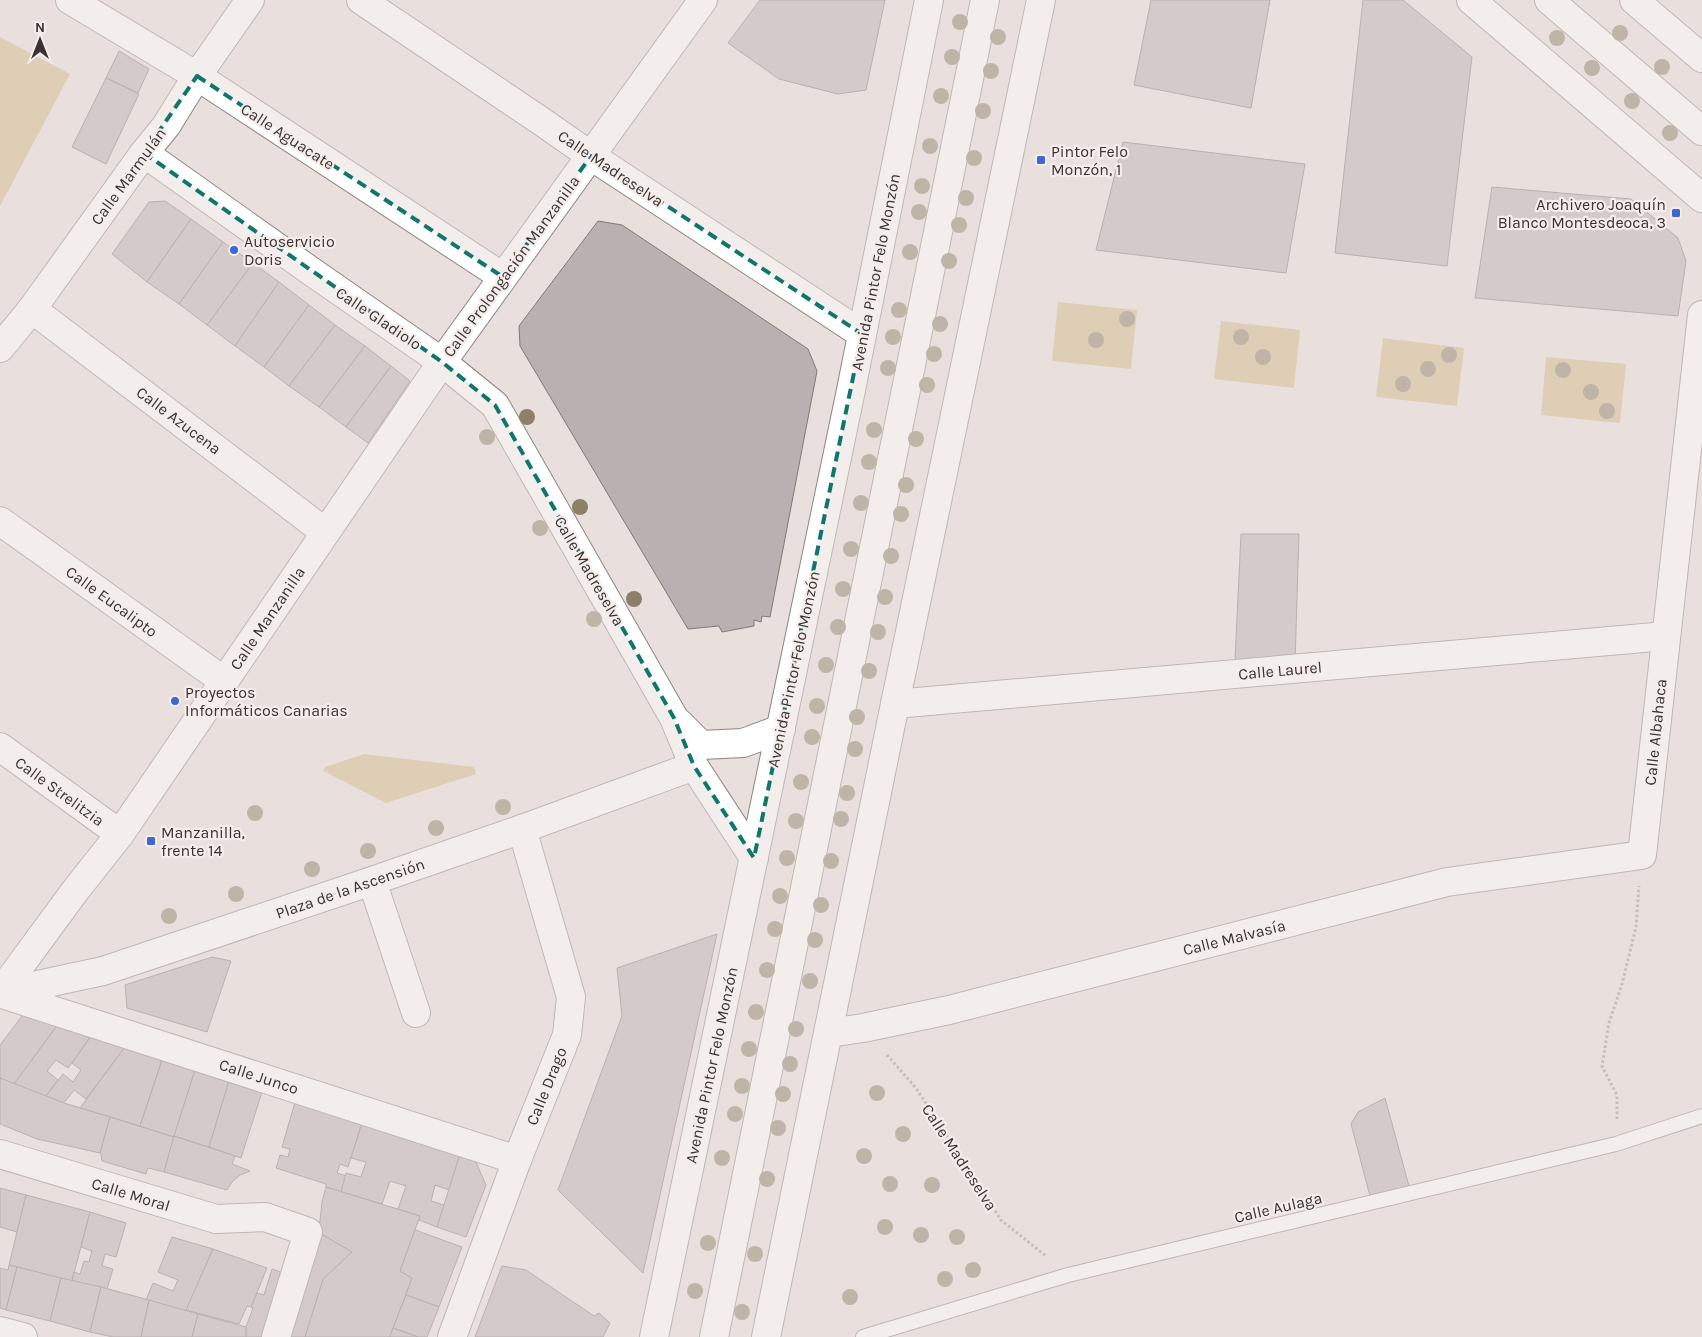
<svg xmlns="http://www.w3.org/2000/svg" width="1702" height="1337" font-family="Karla,sans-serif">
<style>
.green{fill:#d0b887}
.building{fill:#b9b0b1;stroke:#807879}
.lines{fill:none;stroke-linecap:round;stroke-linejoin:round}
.lane-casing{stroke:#8e8583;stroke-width:16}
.street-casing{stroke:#8e8583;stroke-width:30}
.secondary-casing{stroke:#8e8583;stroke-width:30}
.path{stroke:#9d9694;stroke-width:3;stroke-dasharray:2.5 2.5;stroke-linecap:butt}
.lane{stroke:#fff;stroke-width:14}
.street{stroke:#fff;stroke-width:28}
.secondary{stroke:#fff;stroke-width:28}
.tree{fill:#8d7f68}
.marked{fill:none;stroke:#0f766e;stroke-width:4;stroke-dasharray:10 6;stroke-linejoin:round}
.poi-dot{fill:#3f66d8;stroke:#f6edeb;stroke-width:2}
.labels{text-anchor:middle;stroke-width:4.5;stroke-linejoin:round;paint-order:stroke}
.street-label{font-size:16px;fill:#363332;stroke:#f6edeb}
.poi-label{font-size:16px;fill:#363332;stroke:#f6edeb;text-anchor:start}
</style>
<rect width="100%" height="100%" fill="#e9e0dd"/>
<!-- green -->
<g class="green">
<polygon points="0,37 70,74 0,206"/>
<polygon points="1058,302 1137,310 1131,369 1052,361"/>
<polygon points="1221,321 1300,330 1294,388 1214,379"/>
<polygon points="1383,338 1464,348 1457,406 1376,397"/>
<polygon points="1546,357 1626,364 1620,423 1541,415"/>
<polygon points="364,754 474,767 476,774 386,803 323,771 325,767"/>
</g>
<!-- building -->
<g class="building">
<polygon points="760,0 885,0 866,90 838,94 779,79 728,43"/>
<polygon points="1151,0 1270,0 1251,108 1134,85"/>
<polygon points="1363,0 1403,0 1472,57 1447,266 1335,253"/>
<polygon points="119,51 149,69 138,93 106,78"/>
<polygon points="106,78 139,94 106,164 72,147"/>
<polygon points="1123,142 1305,164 1286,273 1096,250"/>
<polygon points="1492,187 1631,199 1678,238 1686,261 1678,316 1475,298"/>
<polygon points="165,201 191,219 147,282 112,254 149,202"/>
<polygon points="191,219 223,242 179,304 147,282"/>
<polygon points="598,221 622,225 808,349 817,371 770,617 762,616 761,622 754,620 754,626 722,632 719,626 688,629 520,346 519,326"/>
<polygon points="223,242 253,263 207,325 179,304"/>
<polygon points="253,263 279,282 235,346 207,325"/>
<polygon points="279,282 309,305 264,367 235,346"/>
<polygon points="309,305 335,325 289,386 264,367"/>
<polygon points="335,325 365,346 319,407 289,386"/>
<polygon points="365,346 391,366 346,427 319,407"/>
<polygon points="391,366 410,381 368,443 346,427"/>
<polygon points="1241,534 1299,534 1295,662 1235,660"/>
<polygon points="717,934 643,1273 558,1190 622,1016 617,968"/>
<polygon points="212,957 231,961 207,1032 127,1008 125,985"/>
<polygon points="26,1011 59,1023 14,1084 0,1078 0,1045"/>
<polygon points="59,1023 92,1035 68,1068 56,1060 47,1071 58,1080 46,1096 14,1084"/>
<polygon points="92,1035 125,1047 86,1099 74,1090 64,1103 46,1096 63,1074 73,1082 81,1070 72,1063"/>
<polygon points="125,1047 162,1060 140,1126 80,1108"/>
<polygon points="162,1060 195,1070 174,1137 140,1126"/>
<polygon points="195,1070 229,1081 209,1147 174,1136"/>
<polygon points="0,1078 64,1103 110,1117 100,1153 37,1139 0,1124"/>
<polygon points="229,1081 262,1092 241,1158 209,1147"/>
<polygon points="1385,1098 1409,1186 1370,1196 1351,1124 1358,1112"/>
<polygon points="295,1102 362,1123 348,1167 340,1164 337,1173 346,1176 341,1192 326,1187 326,1184 276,1168 280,1155 288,1157 290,1149 282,1147"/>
<polygon points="110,1117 174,1137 164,1172 148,1168 146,1174 102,1161 101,1154 100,1153"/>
<polygon points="362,1123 460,1154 449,1190 435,1185 431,1201 444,1205 437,1227 419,1220 420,1216 398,1209 406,1186 390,1181 382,1204 341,1192 346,1173 361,1177 366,1162 351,1158"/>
<polygon points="174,1136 235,1156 232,1164 250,1171 240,1175 232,1182 227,1190 164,1172"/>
<polygon points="460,1154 474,1158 486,1185 466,1237 437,1227"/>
<polygon points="326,1187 420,1216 400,1271 412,1278 390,1337 305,1337 323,1279 352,1252 316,1231 320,1221 322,1202"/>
<polygon points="0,1188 26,1195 17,1232 0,1227"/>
<polygon points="26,1195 90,1212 72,1281 9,1265"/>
<polygon points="90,1212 126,1223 116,1257 105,1254 102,1266 113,1269 107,1289 72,1281 74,1272 80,1274 84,1261 89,1262 92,1251 81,1247"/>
<polygon points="415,1230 462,1247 439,1307 406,1295 412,1278 400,1271"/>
<polygon points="316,1231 352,1252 323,1279 305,1337 279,1337"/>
<polygon points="172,1237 213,1249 186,1311 146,1300 153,1283 173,1291 178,1280 158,1272"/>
<polygon points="213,1249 267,1268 251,1307 247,1306 239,1324 186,1310"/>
<polygon points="9,1265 17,1267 6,1310 0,1308 0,1268 8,1270"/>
<polygon points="502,1266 526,1270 594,1316 599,1313 610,1323 603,1337 475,1337"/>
<polygon points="17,1267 61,1278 50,1321 6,1310"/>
<polygon points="272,1269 291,1276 273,1337 246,1337 246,1327 253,1308 251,1307 257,1293 264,1295"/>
<polygon points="61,1278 101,1287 90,1332 50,1321"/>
<polygon points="101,1287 149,1300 141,1337 113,1337 90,1332"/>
<polygon points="406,1295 439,1307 427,1337 418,1337 393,1328"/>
<polygon points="149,1300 198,1314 192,1337 141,1337"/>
<polygon points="198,1314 246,1327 246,1337 192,1337"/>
<polygon points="393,1328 410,1334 418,1337 390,1337"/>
</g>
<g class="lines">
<defs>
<polyline id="lane" points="863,1337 1068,1275 1616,1144 1702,1116"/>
<g id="street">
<polyline points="70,0 197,76 503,277"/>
<polyline points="361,0 541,121 591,156 862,334"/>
<polyline points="1471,0 1702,198"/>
<polyline points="1549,0 1702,131"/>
<polyline points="1634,0 1702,58"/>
<polyline points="144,153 315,274 442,362 495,405 674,718 694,766 754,858"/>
<polyline points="32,309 325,532"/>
<polyline points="0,348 32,309 144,153 166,126 197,76 250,0"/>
<polyline points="0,521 224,681"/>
<polyline points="895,704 1666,636"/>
<polyline points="679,723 701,745 743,743 781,729"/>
<polyline points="0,747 120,834"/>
<polyline points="372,881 416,1013"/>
<polyline points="0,993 75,891 120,834 442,362 703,0"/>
<polyline points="0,993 103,971 372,881 522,829 694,766"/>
<polyline points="2,994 517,1160"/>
<polyline points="829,1033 863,1028 949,1010 1447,882 1642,855 1702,315"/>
<polyline points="0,1154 216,1219 265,1217 308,1232 276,1337"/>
<polyline points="0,1331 23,1337"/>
<polyline points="452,1337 517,1160 567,1035 571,997 522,829"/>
<polyline points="714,1337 985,0"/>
</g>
<g id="secondary">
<polyline points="654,1337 850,395 929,0"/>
<polyline points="766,1337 895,704 1041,0"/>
</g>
</defs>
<!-- lane casing -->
<use href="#lane" class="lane-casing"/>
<!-- street casing -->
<use href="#street" class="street-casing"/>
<!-- secondary casing -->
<use href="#secondary" class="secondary-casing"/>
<!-- path -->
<g class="path">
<polyline points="887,1055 916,1088 1001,1220 1046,1256"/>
<polyline points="1617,1119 1617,1095 1602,1066 1609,1023 1622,984 1636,927 1639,886"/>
</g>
<!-- lane -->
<use href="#lane" class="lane"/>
<!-- street -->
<use href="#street" class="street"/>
<!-- secondary -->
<use href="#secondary" class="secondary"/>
</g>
<!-- trees -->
<g class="tree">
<circle cx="960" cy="22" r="8"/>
<circle cx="1620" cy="33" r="8"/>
<circle cx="998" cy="37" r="8"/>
<circle cx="1557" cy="38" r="8"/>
<circle cx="952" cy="57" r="8"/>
<circle cx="1662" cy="67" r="8"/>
<circle cx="1592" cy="68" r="8"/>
<circle cx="991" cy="71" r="8"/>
<circle cx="941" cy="96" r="8"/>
<circle cx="1632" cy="101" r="8"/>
<circle cx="983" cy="111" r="8"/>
<circle cx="1670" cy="133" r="8"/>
<circle cx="930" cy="146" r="8"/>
<circle cx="974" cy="158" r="8"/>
<circle cx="922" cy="186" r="8"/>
<circle cx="966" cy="198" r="8"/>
<circle cx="919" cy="212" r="8"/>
<circle cx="959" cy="225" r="8"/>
<circle cx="910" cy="252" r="8"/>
<circle cx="949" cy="261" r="8"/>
<circle cx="899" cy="310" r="8"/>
<circle cx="1127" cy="319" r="8"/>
<circle cx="940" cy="324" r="8"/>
<circle cx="893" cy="337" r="8"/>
<circle cx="1241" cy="337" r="8"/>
<circle cx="1096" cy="340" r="8"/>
<circle cx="934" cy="354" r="8"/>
<circle cx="1449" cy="355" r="8"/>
<circle cx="1263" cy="357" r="8"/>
<circle cx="888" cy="368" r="8"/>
<circle cx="1428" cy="369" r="8"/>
<circle cx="1563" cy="370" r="8"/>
<circle cx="1403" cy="384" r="8"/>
<circle cx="927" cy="385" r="8"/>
<circle cx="1591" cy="392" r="8"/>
<circle cx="1607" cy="411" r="8"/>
<circle cx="527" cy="417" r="8"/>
<circle cx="874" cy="430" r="8"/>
<circle cx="487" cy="437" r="8"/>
<circle cx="916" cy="439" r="8"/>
<circle cx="869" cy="462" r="8"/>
<circle cx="906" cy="485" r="8"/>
<circle cx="861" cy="503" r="8"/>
<circle cx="580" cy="507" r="8"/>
<circle cx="901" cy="514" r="8"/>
<circle cx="540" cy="528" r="8"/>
<circle cx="851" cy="549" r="8"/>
<circle cx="891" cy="556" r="8"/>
<circle cx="843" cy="589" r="8"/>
<circle cx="885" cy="597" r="8"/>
<circle cx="634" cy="599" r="8"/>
<circle cx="594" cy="619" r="8"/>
<circle cx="838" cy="627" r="8"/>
<circle cx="878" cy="632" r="8"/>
<circle cx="826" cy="665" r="8"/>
<circle cx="869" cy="671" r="8"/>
<circle cx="817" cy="706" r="8"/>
<circle cx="857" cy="717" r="8"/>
<circle cx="812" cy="737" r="8"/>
<circle cx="855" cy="749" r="8"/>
<circle cx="801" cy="782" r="8"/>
<circle cx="847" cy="793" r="8"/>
<circle cx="503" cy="807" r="8"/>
<circle cx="255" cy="813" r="8"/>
<circle cx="841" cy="819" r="8"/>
<circle cx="796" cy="821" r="8"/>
<circle cx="436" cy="828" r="8"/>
<circle cx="368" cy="851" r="8"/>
<circle cx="787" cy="858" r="8"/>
<circle cx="831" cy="861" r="8"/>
<circle cx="312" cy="869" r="8"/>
<circle cx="236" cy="894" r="8"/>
<circle cx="780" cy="896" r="8"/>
<circle cx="821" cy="905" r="8"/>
<circle cx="169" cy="916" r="8"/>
<circle cx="775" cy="929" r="8"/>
<circle cx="815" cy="940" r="8"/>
<circle cx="767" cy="970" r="8"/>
<circle cx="810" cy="981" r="8"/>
<circle cx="756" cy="1012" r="8"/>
<circle cx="796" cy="1029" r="8"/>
<circle cx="749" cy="1049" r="8"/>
<circle cx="790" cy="1064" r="8"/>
<circle cx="742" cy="1086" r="8"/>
<circle cx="877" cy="1093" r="8"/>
<circle cx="783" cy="1094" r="8"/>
<circle cx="735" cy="1114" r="8"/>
<circle cx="778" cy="1128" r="8"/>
<circle cx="903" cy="1134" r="8"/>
<circle cx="864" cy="1156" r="8"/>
<circle cx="722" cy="1158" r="8"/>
<circle cx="767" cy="1179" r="8"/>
<circle cx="890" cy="1184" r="8"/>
<circle cx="932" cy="1185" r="8"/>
<circle cx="885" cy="1227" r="8"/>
<circle cx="921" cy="1235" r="8"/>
<circle cx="957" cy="1237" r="8"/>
<circle cx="708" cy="1243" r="8"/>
<circle cx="755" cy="1254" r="8"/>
<circle cx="973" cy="1270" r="8"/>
<circle cx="945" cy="1279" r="8"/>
<circle cx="695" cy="1291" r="8"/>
<circle cx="850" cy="1297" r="8"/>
<circle cx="742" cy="1312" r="8"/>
</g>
<!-- marked area -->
<path d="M0 0H1702V1337H0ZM197,76l306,201 88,-121 271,178 -108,524 -60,-92 -20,-48 -179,-313 -53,-43 -298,-209z" fill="#e9e0dd" fill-opacity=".55" fill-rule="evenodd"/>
<path class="marked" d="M197,76l306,201 88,-121 271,178 -108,524 -60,-92 -20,-48 -179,-313 -53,-43 -298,-209z"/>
<!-- markers -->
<g class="poi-dot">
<rect x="1036" y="155" width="10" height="10" rx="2.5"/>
<rect x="1671" y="208" width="10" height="10" rx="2.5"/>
<circle cx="234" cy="250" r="5"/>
<circle cx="175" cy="701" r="5"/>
<rect x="146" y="836" width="10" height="10" rx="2.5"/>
</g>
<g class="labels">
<!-- street labels -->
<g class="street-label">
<text transform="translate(288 136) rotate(33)" y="6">Calle Aguacate</text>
<text transform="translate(611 168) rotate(34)" y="6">Calle Madreselva</text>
<text transform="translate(128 176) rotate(-54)" y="6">Calle Marmulán</text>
<text transform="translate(511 266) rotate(-54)" y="6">Calle Prolongación Manzanilla</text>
<text transform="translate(875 272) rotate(-79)" y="6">Avenida Pintor Felo Monzón</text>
<text transform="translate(379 318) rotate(34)" y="6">Calle Gladiolo</text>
<text transform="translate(179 420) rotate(37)" y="6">Calle Azucena</text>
<text transform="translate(590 571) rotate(60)" y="6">Calle Madreselva</text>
<text transform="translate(112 601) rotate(36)" y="6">Calle Eucalipto</text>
<text transform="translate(267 618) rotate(-56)" y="6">Calle Manzanilla</text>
<text transform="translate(793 669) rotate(-78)" y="6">Avenida Pintor Felo Monzón</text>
<text transform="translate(1280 670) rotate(-5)" y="6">Calle Laurel</text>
<text transform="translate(1655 732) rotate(-84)" y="6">Calle Albahaca</text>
<text transform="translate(60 791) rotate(36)" y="6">Calle Strelitzia</text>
<text transform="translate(350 888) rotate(-19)" y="6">Plaza de la Ascensión</text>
<text transform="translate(1234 937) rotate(-14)" y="6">Calle Malvasía</text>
<text transform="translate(711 1065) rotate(-78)" y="6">Avenida Pintor Felo Monzón</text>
<text transform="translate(259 1076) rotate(18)" y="6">Calle Junco</text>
<text transform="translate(546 1086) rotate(-68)" y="6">Calle Drago</text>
<text transform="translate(960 1157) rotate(57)" y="6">Calle Madreselva</text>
<text transform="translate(131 1194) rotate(17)" y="6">Calle Moral</text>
<text transform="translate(1278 1207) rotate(-13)" y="6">Calle Aulaga</text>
</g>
<!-- poi labels -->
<g class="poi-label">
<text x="1051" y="157">Pintor Felo<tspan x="1051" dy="18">Monzón, 1</tspan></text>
<text x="1666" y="210" text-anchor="end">Archivero Joaquín<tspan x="1666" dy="18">Blanco Montesdeoca, 3</tspan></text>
<text x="244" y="247">Autoservicio<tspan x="244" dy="18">Doris</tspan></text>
<text x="185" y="698">Proyectos<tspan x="185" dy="18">Informáticos Canarias</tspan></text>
<text x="161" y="838">Manzanilla,<tspan x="161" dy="18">frente 14</tspan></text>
</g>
</g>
<!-- north arrow -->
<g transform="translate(40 40)" stroke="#f6edeb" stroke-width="4" paint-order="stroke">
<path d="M0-4L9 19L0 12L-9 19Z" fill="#363332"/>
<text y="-8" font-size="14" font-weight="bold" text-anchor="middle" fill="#363332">N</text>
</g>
</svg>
